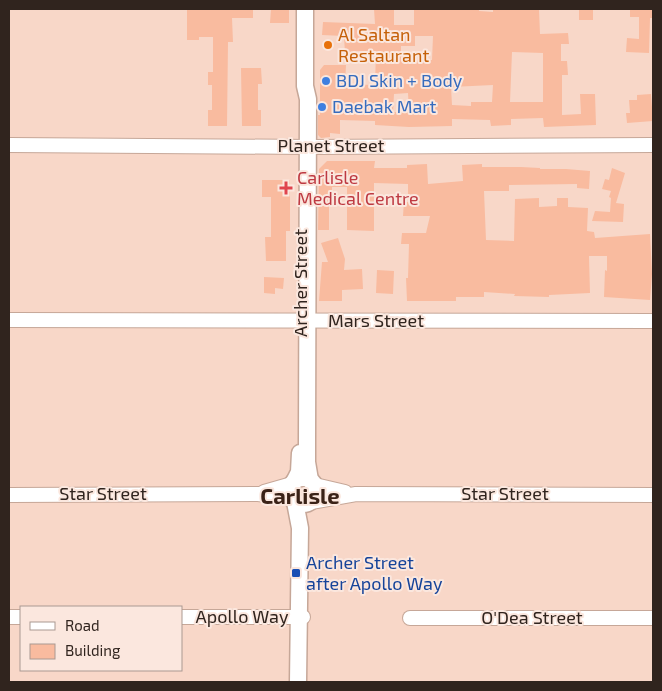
<svg xmlns="http://www.w3.org/2000/svg" width="662" height="691" font-family="'Exo 2',sans-serif">
<style>
.building{fill:#f9bb9f;fill-rule:evenodd}
.lines{fill:none;stroke-linecap:round;stroke-linejoin:round}
.minor-casing{stroke:#c6a798;stroke-width:16}
.major-casing{stroke:#c6a798;stroke-width:19}
.minor{stroke:#fff;stroke-width:14}
.major{stroke:#fff;stroke-width:16}
.food-dot{fill:#e8710a;stroke:#fbe7de;stroke-width:2}
.shop-dot{fill:#3f7fe0;stroke:#fbe7de;stroke-width:2}
.health-dot{fill:#e0444e;stroke:#fbe7de;stroke-width:2}
.transit-dot{fill:#1a4fb4;stroke:#fbe7de;stroke-width:2}
.labels{text-anchor:middle;stroke-width:4;stroke-linejoin:round;paint-order:stroke}
.food-label{font-size:18px;fill:#c56008;stroke:#fbe7de;text-anchor:start}
.shop-label{font-size:18px;fill:#366cbe;stroke:#fbe7de;text-anchor:start}
.street-label{font-size:18px;fill:#30241e;stroke:#fbe7de}
.health-label{font-size:18px;fill:#be3a42;stroke:#fbe7de;text-anchor:start}
.transit-label{font-size:18px;fill:#164399;stroke:#fbe7de;text-anchor:start}
.district-label{font-size:22px;font-weight:bold;fill:#3a2217;stroke:#fbe7de}
</style>
<rect width="100%" height="100%" fill="#f8d7c8"/>
<!-- building -->
<g class="building">
<polygon points="187,9 253,9 253,18 232,18 233,42 228,42 227,126 208,126 208,110 212,110 212,85 208,85 208,72 213,72 213,37 199,37 199,40 187,40"/>
<polygon points="271,9 289,9 289,23 270,23"/>
<path d="M374,9h20v16h20v-16h65v2l14,1v-3h46l1,25 28,-1 1,11h-8v17h6l1,14h-6v40l19,-1 -1,-20h15l1,31 -52,2 -1,-9 -32,1v6l-20,1 -1,-6 -38,-1v7l-43,1 -34,-2v-4l-35,-1v14l-10,-1v4l-9,1 -3,-3v-20h2v-45l4,-5h22l-1,19 30,1 1,-34h-19v3h-12l-1,-18 -22,-1 1,-13 52,2zM415,36h18l-1,24 -31,1v-15h14zM512,52l31,1v49h-33zM493,85l-1,17h-21v4l-19,-1 -1,-18zM408,93l1,19h-16l1,-18z"/>
<rect x="579" y="9" width="14" height="11"/>
<polygon points="630,9 652,9 652,18 650,18 649,53 626,52 627,38 639,39 639,17 630,17"/>
<polygon points="241,68 261,68 262,84 258,84 258,110 261,110 261,126 242,126"/>
<polygon points="651,94 653,121 627,123 626,113 630,113 629,100 637,100 637,95"/>
<polygon points="327,161 375,161 374,168 407,168 407,165 427,164 428,184 463,181 462,165 482,164 482,167 521,167 540,168 540,169 566,169 590,171 589,189 577,188 577,184 509,185 509,191 484,191 486,240 514,241 515,199 539,198 539,207 557,206 557,198 568,198 568,207 588,208 587,231 594,232 595,238 650,234 652,274 650,300 604,297 605,270 607,271 607,256 589,256 590,293 549,295 549,297 514,296 515,294 484,292 484,297 456,297 456,301 407,301 406,278 408,278 409,244 401,244 402,233 426,233 430,216 403,216 404,202 408,202 408,184 374,183 374,231 347,230 347,187 332,187 332,192 329,192 329,230 318,230 319,169"/>
<polygon points="612,168 625,173 616,203 624,204 623,222 592,221 595,211 610,212 611,198 609,197 611,191 602,189 605,179 609,180"/>
<polygon points="262,180 290,180 290,231 286,231 286,261 266,261 265,237 271,237 271,197 262,197"/>
<polygon points="338,238 345,259 344,270 362,269 363,289 342,290 342,301 319,301 322,262 328,262 321,243"/>
<polygon points="377,270 394,271 393,294 376,293"/>
<polygon points="264,277 284,278 283,289 275,288 275,294 264,293"/>
</g>
<g class="lines">
<defs>
<g id="minor">
<polyline points="9,145 312,147 653,145"/>
<polyline points="9,320 653,321"/>
<polyline points="315,485 345,492"/>
<polyline points="264,492 292,484"/>
<polyline points="9,495 258,494 283,497 292,500"/>
<polyline points="311,502 356,494 653,495"/>
<polyline points="9,617 21,617"/>
<polyline points="181,617 303,617"/>
<polyline points="410,618 653,618"/>
</g>
<g id="major">
<polyline points="305,9 305,86 308,99 307,440 307,462 310,480"/>
<circle cx="303" cy="491" r="13"/>
<polyline points="295,480 299,472 300,453"/>
<polyline points="295,502 300,528 298,682"/>
</g>
</defs>
<!-- minor casing -->
<use href="#minor" class="minor-casing"/>
<!-- major casing -->
<use href="#major" class="major-casing"/>
<!-- minor -->
<use href="#minor" class="minor"/>
<!-- major -->
<use href="#major" class="major"/>
</g>
<!-- markers -->
<circle class="food-dot" cx="328" cy="45" r="5"/>
<g class="shop-dot">
<circle cx="326" cy="81" r="5"/>
<circle cx="322" cy="107" r="5"/>
</g>
<path class="health-dot" d="M283.5 180.5h5v5h5v5h-5v5h-5v-5h-5v-5h5z"/>
<rect class="transit-dot" x="291" y="568" width="10" height="10" rx="2.5"/>
<g class="labels">
<!-- food labels -->
<g class="food-label">
<text x="338" y="41">Al Saltan<tspan x="338" dy="21">Restaurant</tspan></text>
</g>
<!-- shop labels -->
<g class="shop-label">
<text x="336" y="87">BDJ Skin + Body</text>
<text x="332" y="113">Daebak Mart</text>
</g>
<!-- street labels -->
<g class="street-label">
<text x="331" y="152">Planet Street</text>
<text transform="translate(301 283) rotate(-90)" y="6">Archer Street</text>
<text x="376" y="327">Mars Street</text>
<text x="103" y="500">Star Street</text>
<text x="505" y="500">Star Street</text>
<text x="242" y="623">Apollo Way</text>
<text x="532" y="624">O'Dea Street</text>
</g>
<!-- health labels -->
<g class="health-label">
<text x="297" y="184">Carlisle<tspan x="297" dy="21">Medical Centre</tspan></text>
</g>
<!-- transit labels -->
<g class="transit-label">
<text x="306" y="569">Archer Street<tspan x="306" dy="21">after Apollo Way</tspan></text>
</g>
<!-- district labels -->
<g class="district-label">
<text x="300" y="504">Carlisle</text>
</g>
</g>
<!-- border -->
<rect width="662" height="691" fill="none" stroke="#30241e" stroke-width="20"/>
<!-- legend -->
<rect x="20" y="606" width="162" height="65" fill="#fbe7de" stroke="#aa9991"/>
<rect x="30" y="622" width="25" height="8" fill="#ffffff" stroke="#aa9991"/>
<text x="65" y="631" font-size="15" fill="#30241e">Road</text>
<rect x="30" y="644" width="25" height="15" fill="#f9bb9f" stroke="#aa9991"/>
<text x="65" y="656" font-size="15" fill="#30241e">Building</text>
</svg>
